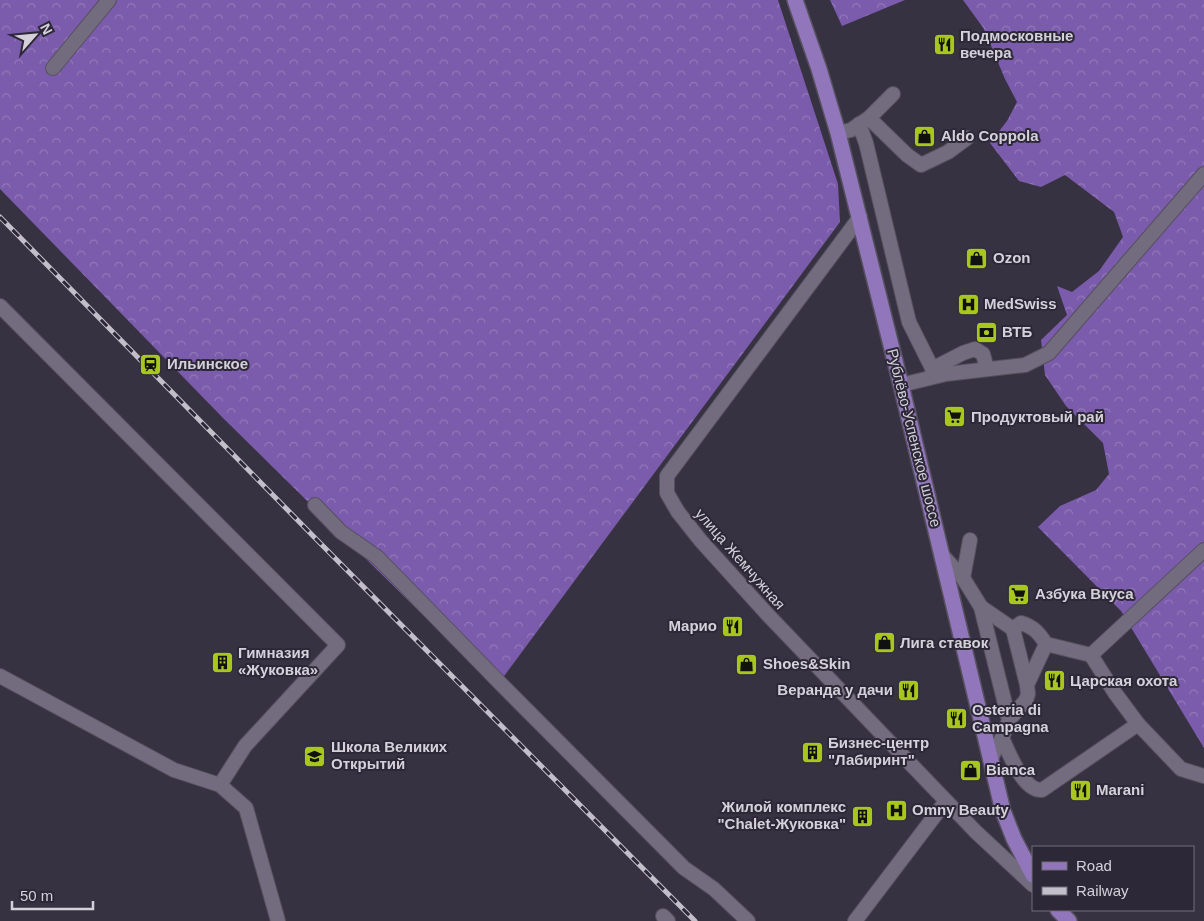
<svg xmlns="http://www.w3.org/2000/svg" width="1204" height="921" font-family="Arial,sans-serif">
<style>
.forest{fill:url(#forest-crowns)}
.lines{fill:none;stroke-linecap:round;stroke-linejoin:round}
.minor-casing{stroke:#55505e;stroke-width:16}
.major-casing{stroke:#55505e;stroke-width:18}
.minor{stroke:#726c7e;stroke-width:14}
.major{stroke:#9176bb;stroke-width:15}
.rail-casing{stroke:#c3bfca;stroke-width:5}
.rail{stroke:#2d2837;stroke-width:3;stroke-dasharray:9;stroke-linecap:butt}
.labels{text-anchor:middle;stroke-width:4;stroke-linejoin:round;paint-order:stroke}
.poi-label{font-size:15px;font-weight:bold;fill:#d4d1db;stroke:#2d2837;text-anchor:start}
.street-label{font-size:15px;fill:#d4d1db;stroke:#2d2837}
</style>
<defs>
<pattern id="forest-crowns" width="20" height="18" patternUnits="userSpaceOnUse" patternTransform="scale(1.25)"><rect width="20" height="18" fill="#7b5bab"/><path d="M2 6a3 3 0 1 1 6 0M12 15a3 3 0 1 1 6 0" fill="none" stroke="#9379ba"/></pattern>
</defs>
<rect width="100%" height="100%" fill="#373241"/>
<!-- forest -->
<g class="forest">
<polygon points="0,0 778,0 838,184 840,222 496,687 224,419 0,189"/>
<polygon points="830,0 905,0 842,26"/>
<polygon points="963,0 1204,0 1204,748 1121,611 1038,527 1060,506 1096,490 1109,474 1103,443 1066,406 1045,375 1041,340 1067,315 1057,286 1072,292 1099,271 1123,237 1114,212 1065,175 1041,187 1019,181 990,143 1007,121 1017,102 1005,79 984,29"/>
</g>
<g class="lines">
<defs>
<g id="minor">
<polyline points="53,68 109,0"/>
<polyline points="869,118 893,94"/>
<polyline points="859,124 866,143 909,322 936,376"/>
<polyline points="838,133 851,130 869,118 907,155 921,165 948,152 967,138"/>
<polyline points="860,217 667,476 667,493 678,512 701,541 768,615 904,757 976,832 1033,885"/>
<polyline points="0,306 338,645 245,746 220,785"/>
<polyline points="932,369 963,353 975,349 983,354 987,369"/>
<polyline points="901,385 946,374 1025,365 1049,353 1204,174"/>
<polyline points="315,505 341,532 377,557 499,682 684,868 714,889 748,921"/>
<polyline points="942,555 963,578 981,607 1009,720 1002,738 990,760"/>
<polyline points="963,578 970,540"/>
<path d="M981,607l32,22 8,-6c13,4 18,10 25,21l45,11 24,38 23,31 43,45 23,7"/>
<polyline points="1013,629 1027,685"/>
<polyline points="1091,655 1204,550"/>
<polyline points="0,676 174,770 220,785 246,808 278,921"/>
<polyline points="1009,720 1026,700 1028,694 1027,685 1046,644"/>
<path d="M1002,738c7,15 21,53 40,52l96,-66"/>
<polyline points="663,916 668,921"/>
<polyline points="855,921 946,801"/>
</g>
<g id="major">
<polyline points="795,0 819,69 838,133 901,385 1003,811 1014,839 1033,875"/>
<polyline points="1058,910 1069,921"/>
</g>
</defs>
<!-- minor casing -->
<use href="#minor" class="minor-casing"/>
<!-- major casing -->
<use href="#major" class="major-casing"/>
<!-- minor -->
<use href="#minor" class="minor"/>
<!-- major -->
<use href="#major" class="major"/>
<defs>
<polyline id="rail" points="0,217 320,543 695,921"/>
</defs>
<!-- rail casing -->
<use href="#rail" class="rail-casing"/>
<!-- rail -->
<use href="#rail" class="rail"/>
</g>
<!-- icons -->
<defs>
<symbol id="restaurant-square" viewBox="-11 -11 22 22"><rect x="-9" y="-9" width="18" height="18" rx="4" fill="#a8c71e" stroke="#2d2837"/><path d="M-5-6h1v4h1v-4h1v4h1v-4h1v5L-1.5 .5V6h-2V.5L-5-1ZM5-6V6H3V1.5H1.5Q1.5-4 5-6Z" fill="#111"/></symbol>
<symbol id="shop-square" viewBox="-11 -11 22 22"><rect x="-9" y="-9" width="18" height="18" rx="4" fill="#a8c71e" stroke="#2d2837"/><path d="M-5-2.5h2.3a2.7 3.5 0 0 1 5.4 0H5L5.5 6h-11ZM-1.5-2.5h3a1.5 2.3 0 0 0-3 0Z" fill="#111"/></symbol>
<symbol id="hospital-square" viewBox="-11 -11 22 22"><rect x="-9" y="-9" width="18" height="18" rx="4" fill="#a8c71e" stroke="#2d2837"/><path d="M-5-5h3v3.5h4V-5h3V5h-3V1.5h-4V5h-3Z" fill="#111"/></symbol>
<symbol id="bank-square" viewBox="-11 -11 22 22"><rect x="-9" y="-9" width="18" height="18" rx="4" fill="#a8c71e" stroke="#2d2837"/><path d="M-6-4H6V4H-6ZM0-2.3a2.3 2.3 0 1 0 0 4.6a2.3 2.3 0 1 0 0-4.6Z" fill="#111"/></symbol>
<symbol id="station-square" viewBox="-11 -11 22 22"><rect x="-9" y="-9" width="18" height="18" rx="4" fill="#a8c71e" stroke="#2d2837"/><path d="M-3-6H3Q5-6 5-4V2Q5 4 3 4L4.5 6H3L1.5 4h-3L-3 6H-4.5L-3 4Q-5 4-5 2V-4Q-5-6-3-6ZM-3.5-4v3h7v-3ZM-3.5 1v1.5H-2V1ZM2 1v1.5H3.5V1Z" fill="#111"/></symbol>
<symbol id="supermarket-square" viewBox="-11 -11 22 22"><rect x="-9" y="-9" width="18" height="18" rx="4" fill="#a8c71e" stroke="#2d2837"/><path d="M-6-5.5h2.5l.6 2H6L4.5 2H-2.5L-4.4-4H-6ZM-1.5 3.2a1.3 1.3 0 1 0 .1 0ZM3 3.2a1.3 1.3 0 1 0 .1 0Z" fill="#111"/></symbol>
<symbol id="building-square" viewBox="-11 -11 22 22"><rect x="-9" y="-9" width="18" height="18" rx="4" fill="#a8c71e" stroke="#2d2837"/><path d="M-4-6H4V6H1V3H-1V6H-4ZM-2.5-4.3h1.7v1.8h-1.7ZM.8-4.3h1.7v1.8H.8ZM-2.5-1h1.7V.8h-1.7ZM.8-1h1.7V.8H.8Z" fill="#111"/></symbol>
<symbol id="school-square" viewBox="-11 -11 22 22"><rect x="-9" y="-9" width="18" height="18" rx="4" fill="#a8c71e" stroke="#2d2837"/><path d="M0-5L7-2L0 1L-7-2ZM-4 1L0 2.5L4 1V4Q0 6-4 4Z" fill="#111"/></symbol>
</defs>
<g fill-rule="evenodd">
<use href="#restaurant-square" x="932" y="32" width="25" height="25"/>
<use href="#shop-square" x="912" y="124" width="25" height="25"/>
<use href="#shop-square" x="964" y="246" width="25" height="25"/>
<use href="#hospital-square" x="956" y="292" width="25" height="25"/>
<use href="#bank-square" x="974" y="320" width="25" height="25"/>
<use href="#station-square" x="138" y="352" width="25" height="25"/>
<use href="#supermarket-square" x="942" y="404" width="25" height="25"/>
<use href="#supermarket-square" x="1006" y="582" width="25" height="25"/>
<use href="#restaurant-square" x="720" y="614" width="25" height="25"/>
<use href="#shop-square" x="872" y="630" width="25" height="25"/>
<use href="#building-square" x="210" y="650" width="25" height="25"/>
<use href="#shop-square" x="734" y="652" width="25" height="25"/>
<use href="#restaurant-square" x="1042" y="668" width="25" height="25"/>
<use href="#restaurant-square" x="896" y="678" width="25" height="25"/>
<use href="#restaurant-square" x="944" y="706" width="25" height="25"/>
<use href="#building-square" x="800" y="740" width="25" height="25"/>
<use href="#school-square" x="302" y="744" width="25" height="25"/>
<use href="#shop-square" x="958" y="758" width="25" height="25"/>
<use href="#restaurant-square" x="1068" y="778" width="25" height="25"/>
<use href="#hospital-square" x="884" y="798" width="25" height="25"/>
<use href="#building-square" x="850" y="804" width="25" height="25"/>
</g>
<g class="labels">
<!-- poi labels -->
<g class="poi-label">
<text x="960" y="41">Подмосковные<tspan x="960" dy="17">вечера</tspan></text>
<text x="941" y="141">Aldo Coppola</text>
<text x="993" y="263">Ozon</text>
<text x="984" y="309">MedSwiss</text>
<text x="1002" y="337">ВТБ</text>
<text x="167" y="369">Ильинское</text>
<text x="971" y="422">Продуктовый рай</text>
<text x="1035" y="599">Азбука Вкуса</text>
<text x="717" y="631" text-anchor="end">Марио</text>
<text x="900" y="648">Лига ставок</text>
<text x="238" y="658">Гимназия<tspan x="238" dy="17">«Жуковка»</tspan></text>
<text x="763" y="669">Shoes&amp;Skin</text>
<text x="1070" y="686">Царская охота</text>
<text x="893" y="695" text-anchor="end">Веранда у дачи</text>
<text x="972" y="715">Osteria di<tspan x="972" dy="17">Campagna</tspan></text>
<text x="828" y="748">Бизнес-центр<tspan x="828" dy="17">"Лабиринт"</tspan></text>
<text x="331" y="752">Школа Великих<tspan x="331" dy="17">Открытий</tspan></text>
<text x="986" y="775">Bianca</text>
<text x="1096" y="795">Marani</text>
<text x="846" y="812" text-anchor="end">Жилой комплекс<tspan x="846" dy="17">"Chalet-Жуковка"</tspan></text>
<text x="912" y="815">Omny Beauty</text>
</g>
<!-- street labels -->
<g class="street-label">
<text transform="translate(914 438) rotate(76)" y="5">Рублёво-Успенское шоссе</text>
<text transform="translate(740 559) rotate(49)" y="5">улица Жемчужная</text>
</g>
</g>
<!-- legend -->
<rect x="1032" y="846" width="162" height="65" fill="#2d2837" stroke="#706c79"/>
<rect x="1042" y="862" width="25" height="8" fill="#9176bb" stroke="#706c79"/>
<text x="1076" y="871" font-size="15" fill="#d4d1db">Road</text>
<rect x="1042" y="887" width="25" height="8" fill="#c3bfca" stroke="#706c79"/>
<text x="1076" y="896" font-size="15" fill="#d4d1db">Railway</text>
<!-- north arrow -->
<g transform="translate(35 35) rotate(63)" stroke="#2d2837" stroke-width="4" paint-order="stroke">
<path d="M0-4L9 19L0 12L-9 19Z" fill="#d4d1db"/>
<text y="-8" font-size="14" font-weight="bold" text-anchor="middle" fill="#d4d1db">N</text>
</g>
<!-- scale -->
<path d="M12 901v8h81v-8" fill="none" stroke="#d4d1db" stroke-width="2.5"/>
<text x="20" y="901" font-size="15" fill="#d4d1db" stroke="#2d2837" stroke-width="4" paint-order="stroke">50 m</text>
</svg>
